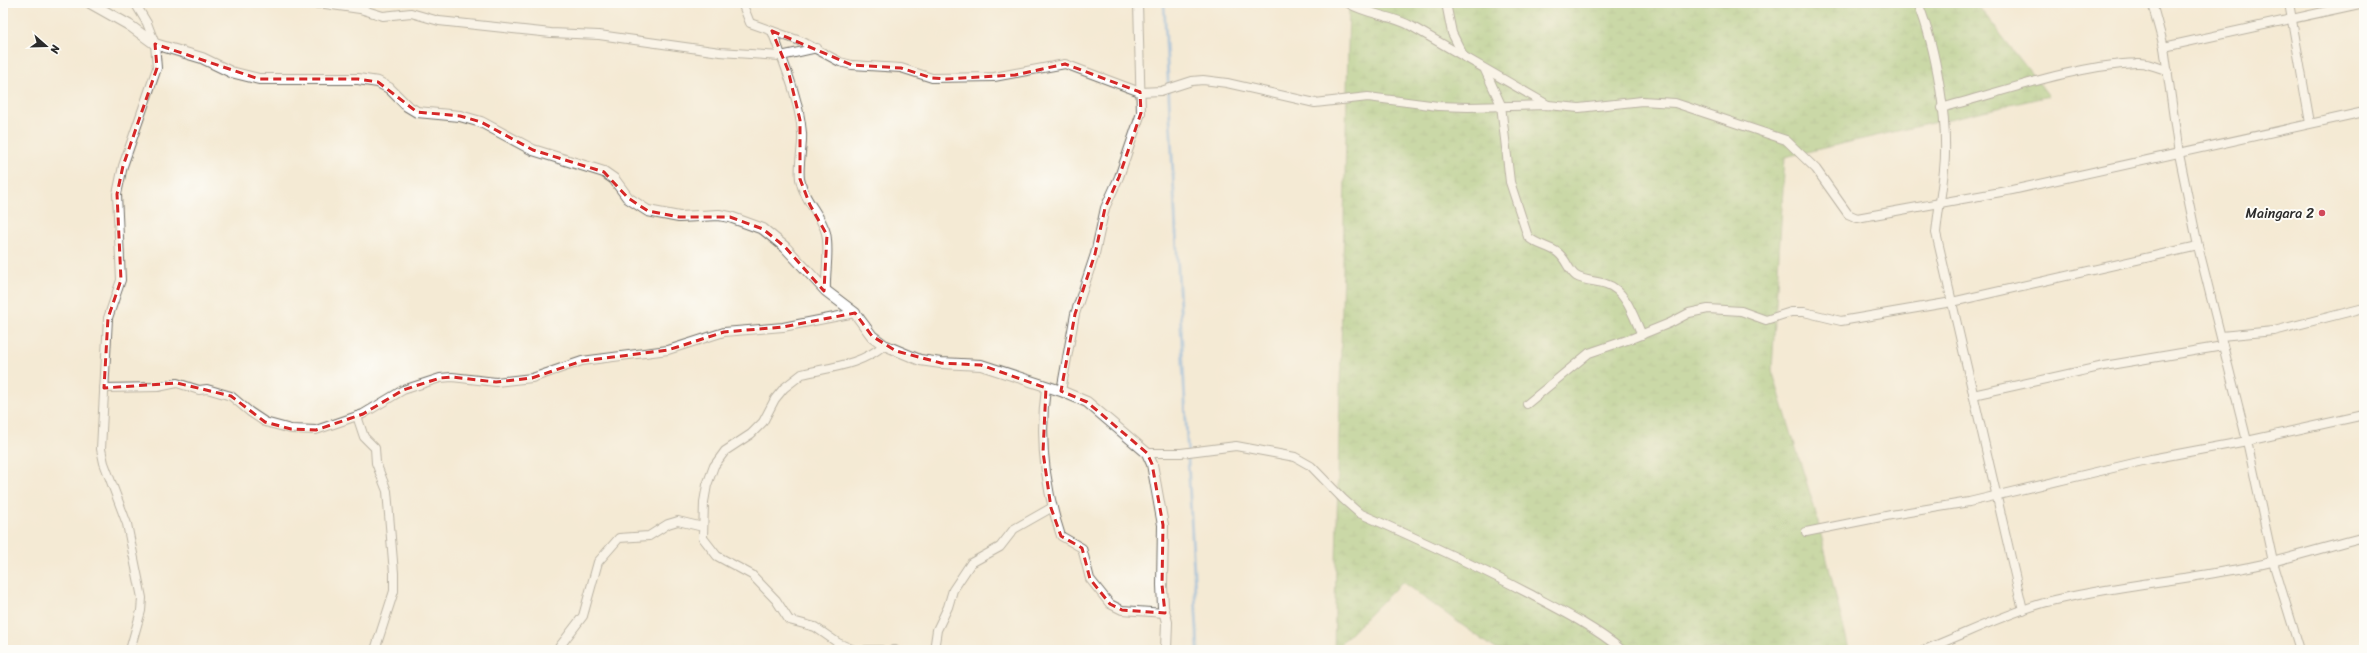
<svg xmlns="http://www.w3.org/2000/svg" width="2367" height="653" font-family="Sriracha,sans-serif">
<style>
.wetland{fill:url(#wetland-marsh);stroke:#62784e}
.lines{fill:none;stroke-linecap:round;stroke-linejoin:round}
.stream{stroke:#6ea5dc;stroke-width:3}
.minor-casing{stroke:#716e66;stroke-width:10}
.tertiary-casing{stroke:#716e66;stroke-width:12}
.minor{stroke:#fff;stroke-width:8}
.tertiary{stroke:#fff;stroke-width:10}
.marked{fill:none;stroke:#d62828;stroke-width:3;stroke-dasharray:8 5;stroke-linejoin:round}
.poi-dot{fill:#d1495b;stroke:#fdfcf7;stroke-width:1.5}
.labels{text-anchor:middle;stroke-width:4;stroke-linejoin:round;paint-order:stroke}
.poi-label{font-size:14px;fill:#2b2b2b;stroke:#fdfcf7;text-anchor:end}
</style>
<defs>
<pattern id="wetland-marsh" width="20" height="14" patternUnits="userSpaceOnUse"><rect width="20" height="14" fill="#98c472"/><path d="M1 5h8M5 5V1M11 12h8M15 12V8" fill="none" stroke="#7c9f5e"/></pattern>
</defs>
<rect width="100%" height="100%" fill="#fdfcf7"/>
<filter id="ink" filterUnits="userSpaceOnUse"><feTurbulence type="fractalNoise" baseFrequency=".025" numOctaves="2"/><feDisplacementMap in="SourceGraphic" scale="8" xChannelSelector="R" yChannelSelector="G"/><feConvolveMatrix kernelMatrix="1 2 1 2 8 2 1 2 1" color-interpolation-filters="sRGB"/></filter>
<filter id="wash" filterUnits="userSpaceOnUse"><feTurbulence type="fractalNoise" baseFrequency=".012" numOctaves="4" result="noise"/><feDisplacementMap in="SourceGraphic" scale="16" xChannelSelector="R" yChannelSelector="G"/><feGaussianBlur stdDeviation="0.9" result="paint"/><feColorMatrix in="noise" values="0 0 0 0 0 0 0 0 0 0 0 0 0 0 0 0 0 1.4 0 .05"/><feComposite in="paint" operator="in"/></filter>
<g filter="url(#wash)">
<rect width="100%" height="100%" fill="#f4ead4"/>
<!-- wetland -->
<polygon class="wetland" points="1349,3 1976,3 2049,96 1785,157 1772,370 1815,510 1849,650 1497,650 1402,582 1334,650"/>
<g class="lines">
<!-- stream -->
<polyline class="stream" points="1164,3 1198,650"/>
</g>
</g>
<g filter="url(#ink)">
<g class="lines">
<defs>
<g id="minor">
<polyline points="295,3 325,4 360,9 383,16 411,13 439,21 551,33 599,35 720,52 781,56 817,48"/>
<polyline points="742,3 750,23 803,42 840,62 852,65 901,68 932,78 994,77 1065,64 1140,92 1161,91 1192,81 1203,80 1227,83 1315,103 1368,97 1438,106 1468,107 1548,105 1579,108 1642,101 1675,103 1786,140 1816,169 1848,214 1857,218 2012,190 2364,112"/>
<path d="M1348,3c20,12 43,12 63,23l137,79"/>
<polyline points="1446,3 1452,33 1464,57"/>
<path d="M1918,3c18,45 31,119 26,167 -2,21 -6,42 -8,63l87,377"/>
<polyline points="2152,3 2164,47 2179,154 2198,246 2247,441 2273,562 2300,650"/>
<polyline points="2289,3 2310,123"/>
<path d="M772,31c12,33 27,66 30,102 1,15 -4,31 -2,46 4,22 21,35 26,54 4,18 -1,40 0,58"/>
<polyline points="2164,47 2364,3"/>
<path d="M1485,70l16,35 9,77 18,55c9,8 20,9 29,15 9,6 11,18 19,24 8,5 21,5 30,8 20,6 28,34 36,51"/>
<path d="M1941,108c61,-16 132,-42 195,-45 11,-1 21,4 32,8"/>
<polyline points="2221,336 2274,331 2364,308"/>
<polyline points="104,388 158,387 177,383 199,390 207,389 231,396 250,412 265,422 291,429 316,430 363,414 403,390 440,378 452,377 496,382 532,378 582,361 668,350 724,332 783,327 855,313"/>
<path d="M1046,388c-7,50 -1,100 15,148l21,12 8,31 20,25 12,6 43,3"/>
<polyline points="1061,391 1075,314 1095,254 1105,208 1119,177 1141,113 1138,3"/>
<polyline points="1973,395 2104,366 2223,346"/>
<polyline points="1527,404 1589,353 1633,338 1670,323 1689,313 1708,309 1741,311 1766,320 1791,312 1804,312 1841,321 1952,302 2198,246"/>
<polyline points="357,416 364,437 375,448 376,463 387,491 394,573 394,591 375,650"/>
<path d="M1147,453h34l55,-7 59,11 16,9 32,33 16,14c57,25 113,51 167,79 34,18 67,34 96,58"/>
<polyline points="1806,532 1891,515 1969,502 2151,459 2247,441 2364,415"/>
<polyline points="130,650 141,611 142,598 127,524 104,463 101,449 108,318 121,280 117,194 123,166 157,68 155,44 147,23 135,3"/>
<polyline points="557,650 583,616 598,562 619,538 649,536 668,524 678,521 703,527"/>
<path d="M854,650l-16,-7 -23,-16 -26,-7 -13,-20 -24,-25 -35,-19 -14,-18 1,-36 3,-17 7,-19 11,-15 26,-17 12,-12 12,-23 9,-11 18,-14c29,-7 59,-9 82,-29"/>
<polyline points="866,650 881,650"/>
<polyline points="893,650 895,650"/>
<polyline points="934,650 937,630 948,607 953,590 971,563 1000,547 1014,529 1051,508"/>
<path d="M1924,650c41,-16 80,-36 123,-48 59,-15 120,-20 179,-31 47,-7 92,-22 138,-34"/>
</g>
<polyline id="tertiary" points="90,3 129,25 155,44 202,58 231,72 259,79 358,79 378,82 389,88 407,106 417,112 460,116 481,122 533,150 604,172 614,179 628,198 648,211 679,217 719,215 730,217 763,229 785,247 826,291 855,313 872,336 884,345 920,360 941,363 981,365 1061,391 1087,402 1147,453 1152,464 1163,525 1162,585 1163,607 1167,622 1166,650"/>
</defs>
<!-- minor casing -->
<use href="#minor" class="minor-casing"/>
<!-- tertiary casing -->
<use href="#tertiary" class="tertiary-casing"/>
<!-- minor -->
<use href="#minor" class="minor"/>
<!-- tertiary -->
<use href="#tertiary" class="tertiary"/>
</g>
</g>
<!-- marked area -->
<path d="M0 0H2367V653H0ZM772,31l80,34 49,3 31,10 15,1 68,-4 50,-11 75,28 1,21 -22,64 -14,31 -10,46 -20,60 -14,77 26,11 13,11 47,40 5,11 11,61 -1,60 3,28 -43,-3 -12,-6 -20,-25 -8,-31 -21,-12 -10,-28 -8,-56 3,-64 -65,-23 -40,-2 -45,-12 -24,-15 -17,-23 -72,14 -59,5 -56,18 -86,11 -50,17 -36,4 -44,-5 -12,1 -37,12 -40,24 -47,16 -25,-1 -26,-7 -34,-26 -54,-13 -73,5 4,-70 13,-38 -4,-86 6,-28 34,-98 -2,-24 104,35h99l20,3 39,30 43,4 21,6 52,28 71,22 24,26 20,13 31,6h51l33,12 22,18 39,44 3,-56 -17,-30 -10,-26v-59l-12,-50z" fill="#f4ead4" fill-opacity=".55" fill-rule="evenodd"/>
<path class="marked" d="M772,31l80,34 49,3 31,10 15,1 68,-4 50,-11 75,28 1,21 -22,64 -14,31 -10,46 -20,60 -14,77 26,11 13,11 47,40 5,11 11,61 -1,60 3,28 -43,-3 -12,-6 -20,-25 -8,-31 -21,-12 -10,-28 -8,-56 3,-64 -65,-23 -40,-2 -45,-12 -24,-15 -17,-23 -72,14 -59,5 -56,18 -86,11 -50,17 -36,4 -44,-5 -12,1 -37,12 -40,24 -47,16 -25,-1 -26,-7 -34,-26 -54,-13 -73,5 4,-70 13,-38 -4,-86 6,-28 34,-98 -2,-24 104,35h99l20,3 39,30 43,4 21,6 52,28 71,22 24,26 20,13 31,6h51l33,12 22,18 39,44 3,-56 -17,-30 -10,-26v-59l-12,-50z"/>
<!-- markers -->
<circle class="poi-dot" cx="2322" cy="213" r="4"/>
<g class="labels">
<!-- poi labels -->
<g class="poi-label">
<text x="2314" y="218">Maingara 2</text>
</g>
</g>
<!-- margin -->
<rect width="2367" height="653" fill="none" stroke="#fdfcf7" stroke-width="16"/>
<!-- north arrow -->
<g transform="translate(46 46) rotate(110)" stroke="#fdfcf7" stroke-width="3" paint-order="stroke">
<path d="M0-3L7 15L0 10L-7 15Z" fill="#2b2b2b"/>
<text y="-6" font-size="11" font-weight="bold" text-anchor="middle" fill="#2b2b2b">N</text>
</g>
</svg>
